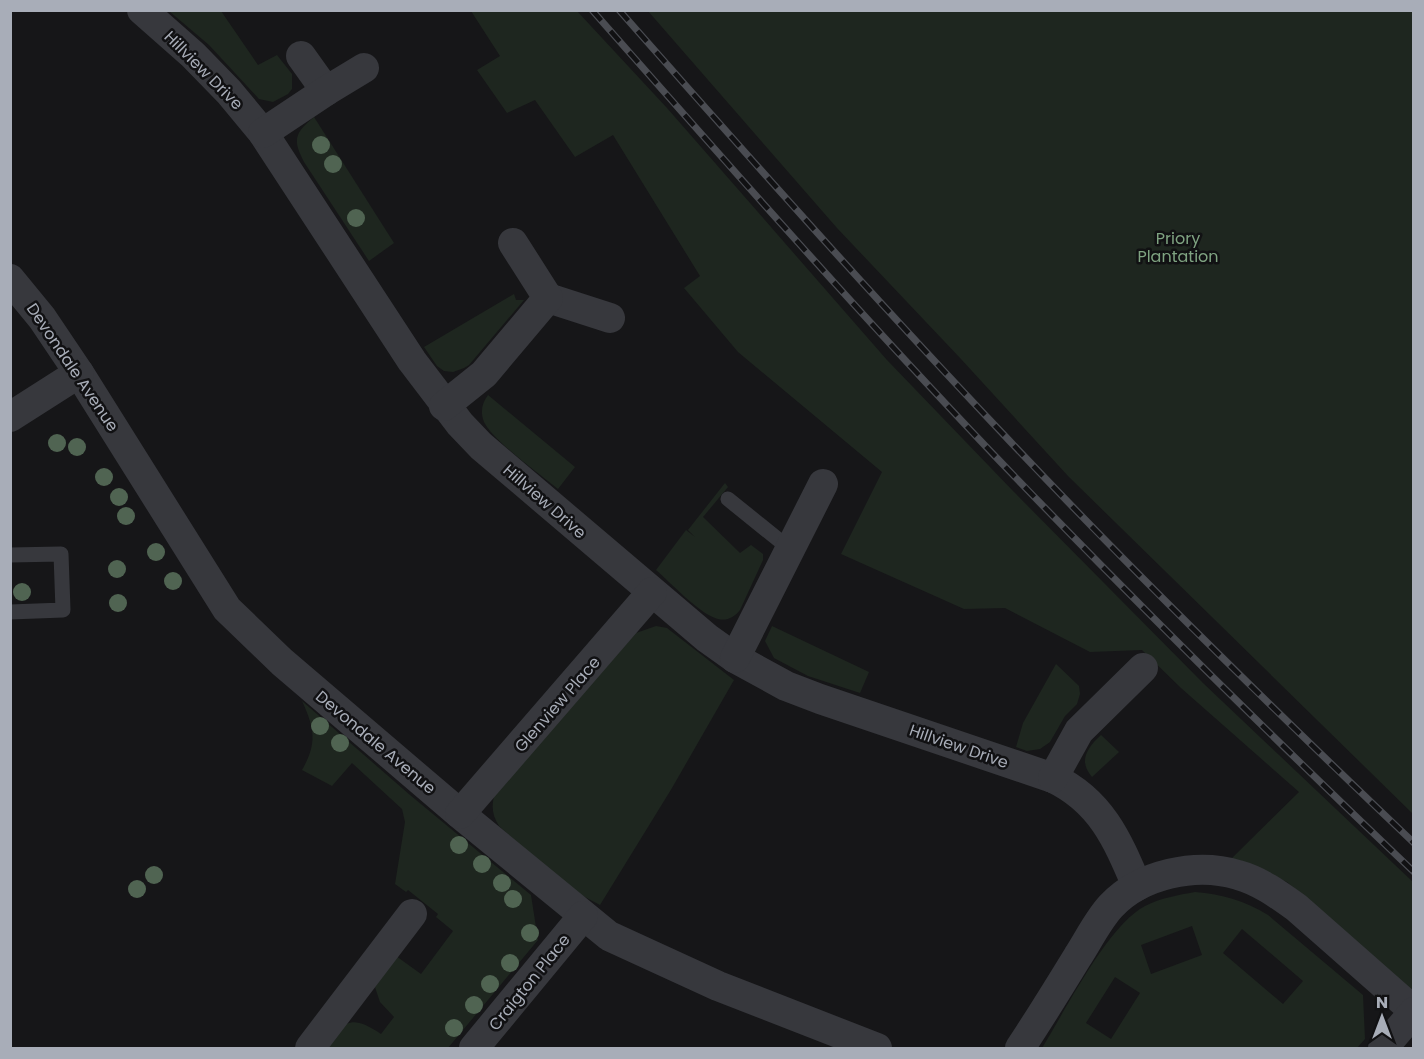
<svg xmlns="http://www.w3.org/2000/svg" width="1424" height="1059" font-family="Poppins,sans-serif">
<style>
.green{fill:#1e261f;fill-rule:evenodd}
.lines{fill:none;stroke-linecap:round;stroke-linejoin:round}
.lane{stroke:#37383d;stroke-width:15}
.street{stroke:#37383d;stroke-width:30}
.rail-casing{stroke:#4a4c52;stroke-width:7}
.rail{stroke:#111113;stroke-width:4.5;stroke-dasharray:14;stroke-linecap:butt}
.tree{fill:#506452}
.labels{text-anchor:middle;stroke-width:5;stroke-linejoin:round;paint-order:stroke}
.street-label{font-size:16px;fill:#a8adb8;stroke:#111113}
.park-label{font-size:16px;fill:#7fa381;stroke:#111113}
</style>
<rect width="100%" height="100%" fill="#161618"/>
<!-- green -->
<g class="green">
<polygon points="169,11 221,11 258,65 277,55 292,74 292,89 288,94 273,102 259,99 209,45"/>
<polygon points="471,11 577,11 667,108 887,360 1014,492 1203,683 1413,882 1413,992 1287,882 1249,864 1229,861 1299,792 1181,688 1142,650 1090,652 1005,608 964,609 841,554 882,472 738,352 684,288 700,276 613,135 575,157 535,100 507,113 477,70 500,56"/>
<polygon points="648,11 1413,11 1413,814 1068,476 961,359 837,228"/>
<path d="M314,117l80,126 -25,18 -65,-99c-12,-23 -9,-29 10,-45z"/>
<polygon points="514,294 516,300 524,300 469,365 464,368 453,372 444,371 437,366 424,347"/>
<path d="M488,395l87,72 -17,22c-18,-15 -65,-48 -74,-67 -4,-10 -2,-19 4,-27z"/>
<path d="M725,483l3,4 -25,30 37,36 11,-8 12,9v6l-23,50c-6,8 -15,12 -25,8 -17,-6 -44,-35 -59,-48l30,-40 9,7 -7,-7z"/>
<path d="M656,626l11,2 67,52 -62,108 -72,117 -34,-18 -67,-61c-7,-11 -8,-20 -4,-33l141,-160z"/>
<polygon points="772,626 869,672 860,693 808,676 774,658 765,641"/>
<polygon points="1056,664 1079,686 1080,694 1077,704 1065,716 1050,742 1040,749 1027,751 1016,747 1023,723"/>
<path d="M302,701l108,94 121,100 7,45 -90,108h-124c21,-26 25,-35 57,-14l13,-17 -14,-15 -5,-15 21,-31 25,18 32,-43 -17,-14 2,-3 -30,-24 -2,2 -11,-8 10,-62 -3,-13 -50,-46 -20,23 -30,-16c15,-26 13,-41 0,-69z"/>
<path d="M1101,735l18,17 -27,25c-14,-16 -5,-29 9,-42z"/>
<path d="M1195,892c27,2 50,9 73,23l95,80 2,44 -8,9h-315c23,-37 66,-123 103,-142 16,-8 33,-11 50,-14zM1192,926l10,29 -51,19 -10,-29zM1242,929l61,52 -20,23 -60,-51zM1115,977l25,16 -29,46 -25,-16z"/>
</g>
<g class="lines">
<!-- lane -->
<g class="lane">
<polyline points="728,499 790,549"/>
<polyline points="10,555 61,554 63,610 10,612"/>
</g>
<!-- street -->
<g class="street">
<path d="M142,10l51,45 36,37 34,41 149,228 48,63 21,22 226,192 28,20 51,28 34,13 233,79c48,23 64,61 84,108"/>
<polyline points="301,56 326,91"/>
<polyline points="263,133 326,91 364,68"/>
<polyline points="10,279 42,318 79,373 227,609 282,662 460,814 609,936 718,986 877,1048"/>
<polyline points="548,298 610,318"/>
<polyline points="444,406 484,374 548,298 513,243"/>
<polyline points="10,417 79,373"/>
<polyline points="735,658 823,484"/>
<polyline points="1053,778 1079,731 1143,668"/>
<polyline points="460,814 652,592"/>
<polyline points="310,1048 412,914"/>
<polyline points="474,1048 583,916"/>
<path d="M1020,1048c20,-30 39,-61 58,-92 11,-17 20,-36 33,-50 30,-32 85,-44 127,-31 22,6 41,20 59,33l117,103"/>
<polyline points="1383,1048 1414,1012"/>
</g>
<defs>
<g id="rail">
<path d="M592,10c132,150 264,300 401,444 137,143 278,282 421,418"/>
<path d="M619,10c127,144 253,286 385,425 132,140 270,275 410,408"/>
</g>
</defs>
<!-- rail casing -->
<use href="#rail" class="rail-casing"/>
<!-- rail -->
<use href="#rail" class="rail"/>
</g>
<!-- trees -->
<g class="tree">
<circle cx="321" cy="145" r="9"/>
<circle cx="333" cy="164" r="9"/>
<circle cx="356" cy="218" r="9"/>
<circle cx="57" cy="443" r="9"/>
<circle cx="77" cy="447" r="9"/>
<circle cx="104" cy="477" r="9"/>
<circle cx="119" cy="497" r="9"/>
<circle cx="126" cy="516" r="9"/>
<circle cx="156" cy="552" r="9"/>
<circle cx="117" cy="569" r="9"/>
<circle cx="173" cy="581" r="9"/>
<circle cx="22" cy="592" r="9"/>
<circle cx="118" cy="603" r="9"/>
<circle cx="320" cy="726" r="9"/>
<circle cx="340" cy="743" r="9"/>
<circle cx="459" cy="845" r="9"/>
<circle cx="482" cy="864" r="9"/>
<circle cx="154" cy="875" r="9"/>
<circle cx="502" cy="883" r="9"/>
<circle cx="137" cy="889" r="9"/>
<circle cx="513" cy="899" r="9"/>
<circle cx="530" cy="933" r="9"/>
<circle cx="510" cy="963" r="9"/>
<circle cx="490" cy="984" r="9"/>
<circle cx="474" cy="1005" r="9"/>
<circle cx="454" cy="1028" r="9"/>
</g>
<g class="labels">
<!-- street labels -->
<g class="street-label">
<text transform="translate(204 70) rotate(45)" y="6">Hillview Drive</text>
<text transform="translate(73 367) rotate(56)" y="6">Devondale Avenue</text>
<text transform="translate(545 501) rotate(41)" y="6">Hillview Drive</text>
<text transform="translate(557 704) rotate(-49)" y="6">Glenview Place</text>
<text transform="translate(376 742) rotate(40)" y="6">Devondale Avenue</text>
<text transform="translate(959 746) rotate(19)" y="6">Hillview Drive</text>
<text transform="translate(529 982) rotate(-51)" y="6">Craigton Place</text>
</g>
<!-- park labels -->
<g class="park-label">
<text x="1178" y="244">Priory<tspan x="1178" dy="18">Plantation</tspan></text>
</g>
</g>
<!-- border -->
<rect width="1424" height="1059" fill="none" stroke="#a8adb8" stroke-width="24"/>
<!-- north arrow -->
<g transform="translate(1382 1017)" stroke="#111113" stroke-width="4.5" paint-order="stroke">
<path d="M0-4.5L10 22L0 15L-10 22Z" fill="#a8adb8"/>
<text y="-9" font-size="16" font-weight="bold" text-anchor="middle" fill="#a8adb8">N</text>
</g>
</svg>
